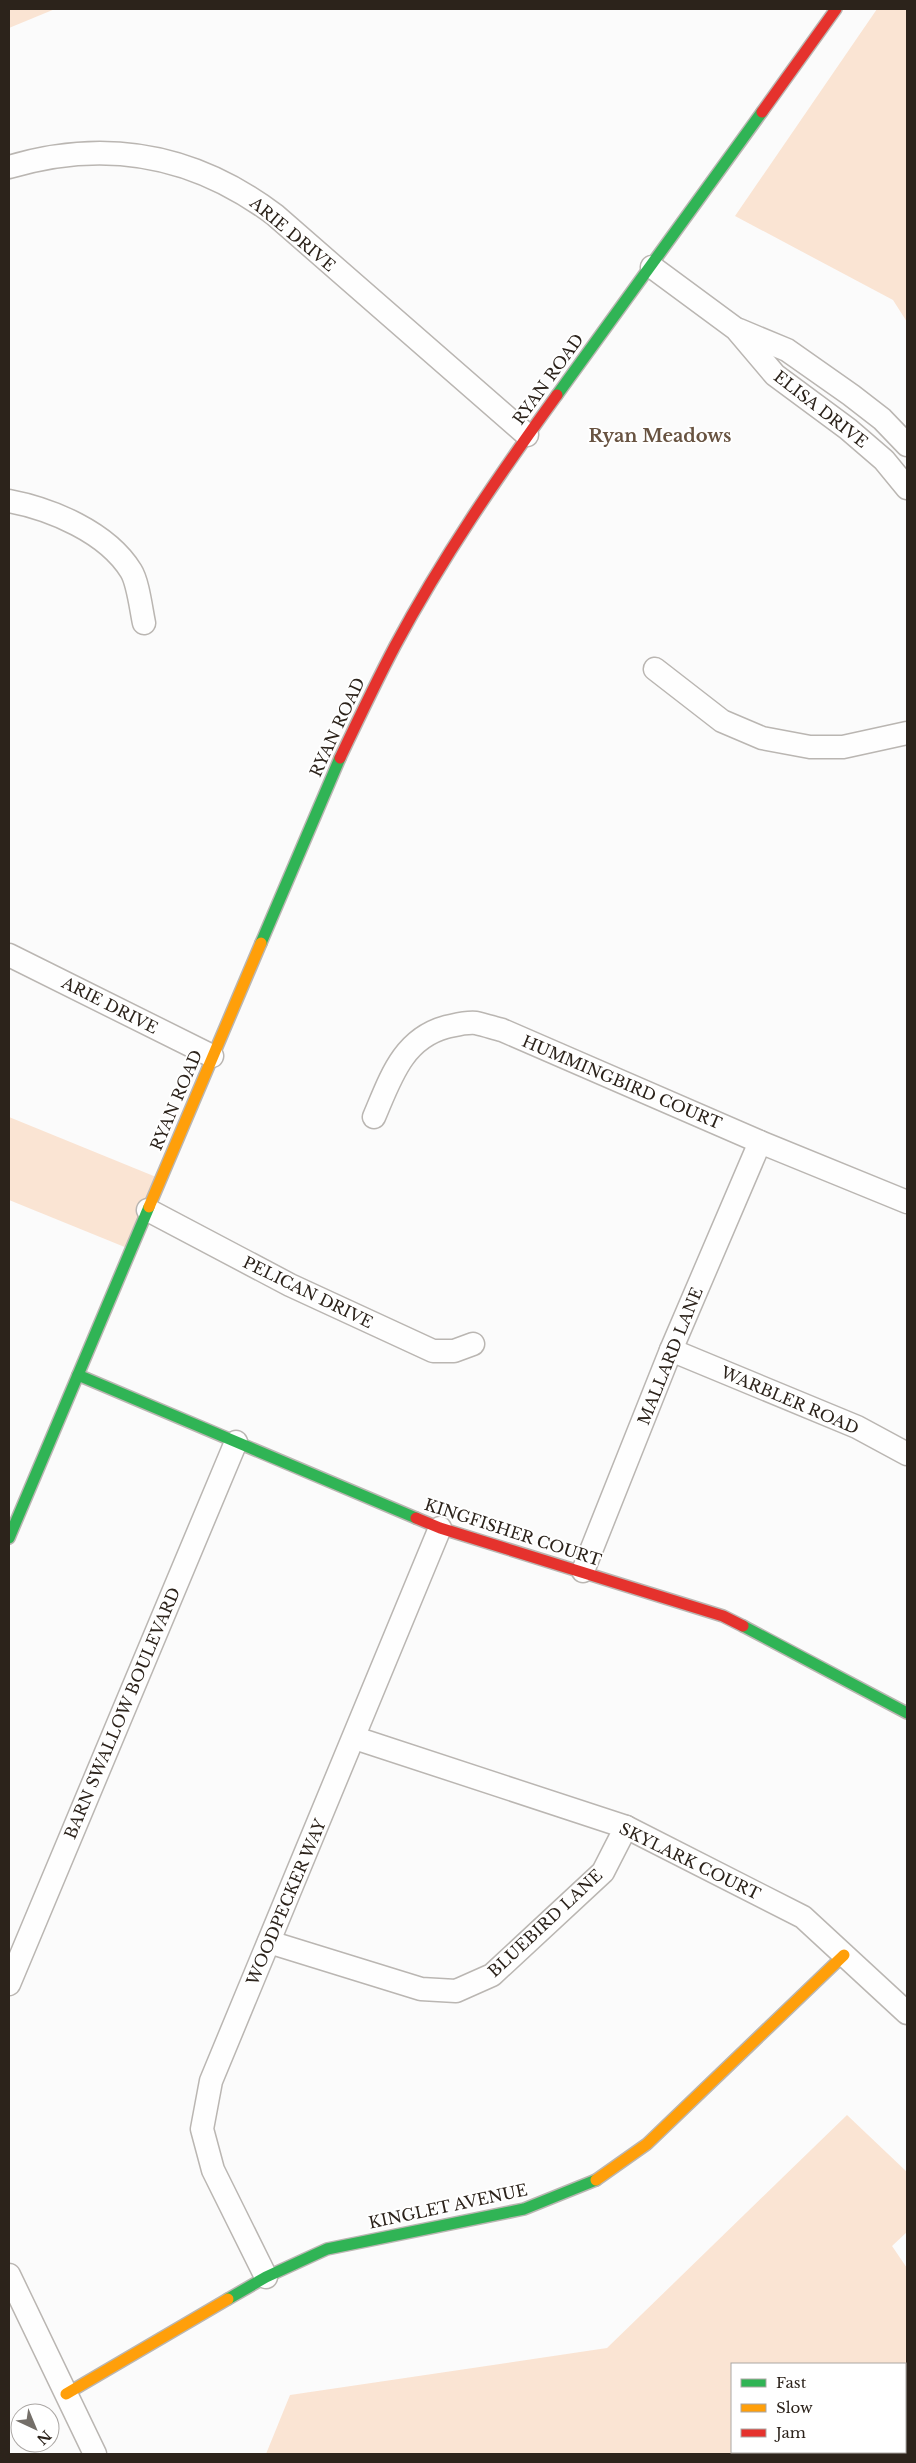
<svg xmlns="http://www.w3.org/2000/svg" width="916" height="2463" font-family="'Libre Baskerville',serif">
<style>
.green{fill:#fae4d3;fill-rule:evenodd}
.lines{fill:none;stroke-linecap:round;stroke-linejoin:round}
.street-casing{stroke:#bab6b2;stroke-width:25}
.fast-casing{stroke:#bab6b2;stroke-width:14}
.slow-casing{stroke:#bab6b2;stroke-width:14}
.jam-casing{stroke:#bab6b2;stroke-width:14}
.street{stroke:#fefefe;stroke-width:22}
.fast{stroke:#30b455;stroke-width:11}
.slow{stroke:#ff9f0a;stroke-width:11}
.jam{stroke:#e5322d;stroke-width:11}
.labels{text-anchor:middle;stroke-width:4;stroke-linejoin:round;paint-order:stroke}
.street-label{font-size:16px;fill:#2c231b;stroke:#fff}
.neighbourhood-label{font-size:18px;font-weight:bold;fill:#685341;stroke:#fff}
</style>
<rect width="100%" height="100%" fill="#fbfbfb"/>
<!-- green -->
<g class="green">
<polygon points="9,9 55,9 9,28"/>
<polygon points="877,9 907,9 907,322 893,300 735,216"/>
<polygon points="9,1117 161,1179 132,1250 9,1200"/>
<path d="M847,2115l60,57v60l-15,14 15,22v186h-641l24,-59 317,-47zM905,2364v88h-173v-88z"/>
</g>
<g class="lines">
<defs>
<g id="street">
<path d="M9,167c97,-29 185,-13 266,48l252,220"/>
<polyline points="652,267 736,329 775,375 848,429 884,460 907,488"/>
<polyline points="739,330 787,350 851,395 882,419 907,445"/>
<path d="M9,501c42,8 98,31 122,70 7,11 10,38 13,52"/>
<polyline points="655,669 722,721 762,738 810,747 843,747 907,733"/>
<polyline points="9,955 212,1056"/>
<path d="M374,1117c16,-37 28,-78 72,-90 10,-2 19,-5 30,-4 9,2 18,5 26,7l258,112 147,60"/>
<polyline points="148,1210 290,1285 433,1351 454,1351 473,1344"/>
<polyline points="671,1350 857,1427 907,1454"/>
<polyline points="583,1571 671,1350 760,1142"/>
<polyline points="355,1738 626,1827 803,1917 907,2013"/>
<polyline points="269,1942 421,1989 456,1991 492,1975 603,1872 626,1827"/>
<polyline points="9,1984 236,1442"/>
<polyline points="9,2275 95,2454"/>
<polyline points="266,2277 213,2170 202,2129 211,2081 440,1528"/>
</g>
<g id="fast">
<polyline points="557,395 762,112"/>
<polyline points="261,943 340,758"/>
<polyline points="78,1375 416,1518"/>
<polyline points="9,1538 149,1207"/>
<polyline points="743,1626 907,1713"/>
<polyline points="228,2299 266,2277 327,2249 524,2209 596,2180"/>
</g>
<g id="slow">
<polyline points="149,1207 261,943"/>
<polyline points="596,2180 647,2144 844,1955"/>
<polyline points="66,2394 228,2299"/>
</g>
<g id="jam">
<polyline points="762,112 836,9"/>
<path d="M340,758c18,-38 36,-76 55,-112 47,-88 104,-171 162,-251"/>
<polyline points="416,1518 440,1528 723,1616 743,1626"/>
</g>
</defs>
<!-- street casing -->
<use href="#street" class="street-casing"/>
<!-- fast casing -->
<use href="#fast" class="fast-casing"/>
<!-- slow casing -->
<use href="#slow" class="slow-casing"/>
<!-- jam casing -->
<use href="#jam" class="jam-casing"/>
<!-- street -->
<use href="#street" class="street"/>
<!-- fast -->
<use href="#fast" class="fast"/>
<!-- slow -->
<use href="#slow" class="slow"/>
<!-- jam -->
<use href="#jam" class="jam"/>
</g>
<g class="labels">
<!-- street labels -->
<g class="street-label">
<text transform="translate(293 234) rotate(40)" y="6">ARIE DRIVE</text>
<text transform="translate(548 379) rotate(-54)" y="6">RYAN ROAD</text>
<text transform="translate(821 409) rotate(38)" y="6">ELISA DRIVE</text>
<text transform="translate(337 727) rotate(-65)" y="6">RYAN ROAD</text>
<text transform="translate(110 1005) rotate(27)" y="6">ARIE DRIVE</text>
<text transform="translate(622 1082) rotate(23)" y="6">HUMMINGBIRD COURT</text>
<text transform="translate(176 1100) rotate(-67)" y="6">RYAN ROAD</text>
<text transform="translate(308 1292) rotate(26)" y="6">PELICAN DRIVE</text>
<text transform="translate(670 1356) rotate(-68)" y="6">MALLARD LANE</text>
<text transform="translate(790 1400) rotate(23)" y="6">WARBLER ROAD</text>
<text transform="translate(513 1532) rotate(18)" y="6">KINGFISHER COURT</text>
<text transform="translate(122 1713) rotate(-67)" y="6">BARN SWALLOW BOULEVARD</text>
<text transform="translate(690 1861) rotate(26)" y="6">SKYLARK COURT</text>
<text transform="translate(286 1902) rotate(-67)" y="6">WOODPECKER WAY</text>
<text transform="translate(545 1923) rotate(-43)" y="6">BLUEBIRD LANE</text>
<text transform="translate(448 2206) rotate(-12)" y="6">KINGLET AVENUE</text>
</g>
<!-- neighbourhood labels -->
<g class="neighbourhood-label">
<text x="660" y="442">Ryan Meadows</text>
</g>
</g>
<!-- border -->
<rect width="916" height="2463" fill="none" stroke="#2c231b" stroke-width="20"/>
<!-- legend -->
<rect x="731" y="2363" width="175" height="90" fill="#ffffff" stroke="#aba7a4"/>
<rect x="741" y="2379" width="25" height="8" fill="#30b455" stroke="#aba7a4"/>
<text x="776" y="2388" font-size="15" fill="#2c231b">Fast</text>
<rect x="741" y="2404" width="25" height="8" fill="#ff9f0a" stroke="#aba7a4"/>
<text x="776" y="2413" font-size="15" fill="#2c231b">Slow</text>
<rect x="741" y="2429" width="25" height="8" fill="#e5322d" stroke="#aba7a4"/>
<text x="776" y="2438" font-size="15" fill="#2c231b">Jam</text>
<!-- north arrow -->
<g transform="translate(35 2428) rotate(136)"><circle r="24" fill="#ffffff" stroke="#aba7a4"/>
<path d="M0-4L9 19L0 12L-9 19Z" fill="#746f69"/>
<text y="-8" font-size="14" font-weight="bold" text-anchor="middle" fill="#2c231b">N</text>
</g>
</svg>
